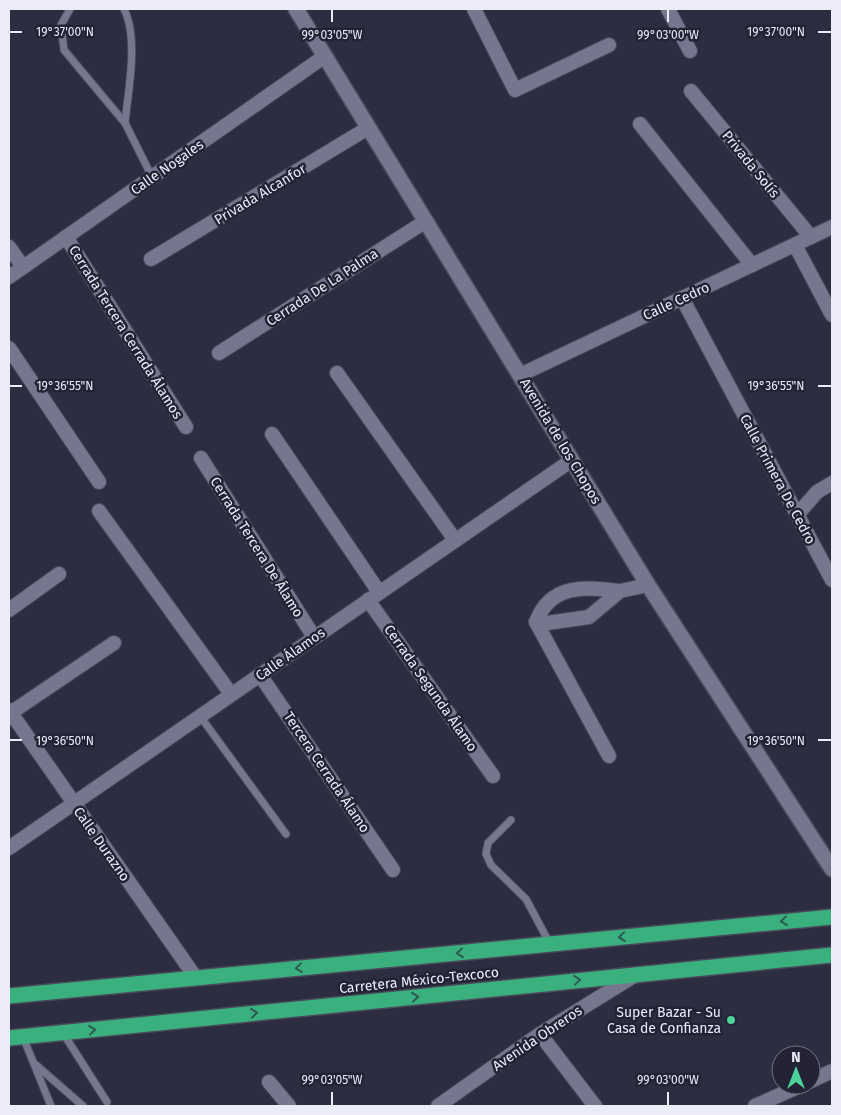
<svg xmlns="http://www.w3.org/2000/svg" width="841" height="1115" font-family="'Fira Sans',sans-serif">
<style>
.lines{fill:none;stroke-linecap:round;stroke-linejoin:round}
.lane-casing{stroke:#484958;stroke-width:9}
.street-casing{stroke:#484958;stroke-width:16}
.secondary-casing{stroke:#484958;stroke-width:18}
.highway-casing{stroke:#484958;stroke-width:18}
.lane{stroke:#76778e;stroke-width:7}
.street{stroke:#76778e;stroke-width:14}
.secondary{stroke:#76778e;stroke-width:15}
.highway{stroke:#3ab07e;stroke-width:15}
.oneway{stroke:#2c5b52}
.ticks{fill:none;stroke:#ebecf8;stroke-width:2}
.poi-dot{fill:#4ed399;stroke:#232335;stroke-width:2}
.labels{text-anchor:middle;stroke-width:5;stroke-linejoin:round;paint-order:stroke}
.street-label{font-size:14px;fill:#ebecf8;stroke:#232335}
.poi-label{font-size:14px;fill:#ebecf8;stroke:#232335;text-anchor:end}
.ticks-label{font-size:12px;text-anchor:middle;fill:#ebecf8;stroke:#232335;stroke-width:5;stroke-linejoin:round;paint-order:stroke}
</style>
<rect width="100%" height="100%" fill="#2c2d40"/>
<g class="lines">
<defs>
<g id="lane">
<polyline points="70,9 61,25 64,50 125,123 152,177"/>
<path d="M124,9c15,30 4,82 1,114"/>
<polyline points="200,716 286,834"/>
<polyline points="511,820 488,843 486,854 491,865 526,899 550,944"/>
<polyline points="63,1033 107,1102"/>
<polyline points="23,1037 51,1106"/>
<polyline points="36,1065 83,1106"/>
</g>
<g id="street">
<polyline points="474,9 515,90 609,45"/>
<polyline points="668,9 690,51"/>
<polyline points="691,91 811,237"/>
<polyline points="640,124 752,265"/>
<polyline points="66,237 186,427"/>
<polyline points="795,245 832,315"/>
<polyline points="9,247 23,267"/>
<polyline points="151,259 368,128"/>
<polyline points="9,277 325,56"/>
<polyline points="682,298 832,580"/>
<polyline points="9,348 99,482"/>
<polyline points="219,353 426,221"/>
<polyline points="337,373 455,540"/>
<polyline points="520,375 832,227"/>
<polyline points="272,434 379,592"/>
<polyline points="201,458 314,637"/>
<polyline points="99,511 231,694"/>
<polyline points="797,515 817,492 832,483"/>
<polyline points="368,600 493,776"/>
<polyline points="9,610 59,574"/>
<polyline points="536,622 609,756"/>
<polyline points="536,622 547,623 589,617 620,591 648,585"/>
<path d="M536,622c15,-39 49,-35 84,-31"/>
<polyline points="260,675 393,870"/>
<polyline points="9,710 196,978"/>
<polyline points="9,714 114,643"/>
<polyline points="9,848 572,460"/>
<polyline points="540,1034 595,1106"/>
<polyline points="811,1081 832,1071"/>
<polyline points="269,1082 289,1106"/>
<polyline points="438,1106 540,1034 637,974"/>
<polyline points="755,1106 802,1085"/>
</g>
<polyline id="secondary" points="296,9 648,585 832,869"/>
<g id="highway">
<polyline points="9,996 832,917"/>
<polyline points="9,1038 832,955"/>
</g>
</defs>
<!-- lane casing -->
<use href="#lane" class="lane-casing"/>
<!-- street casing -->
<use href="#street" class="street-casing"/>
<!-- secondary casing -->
<use href="#secondary" class="secondary-casing"/>
<!-- highway casing -->
<use href="#highway" class="highway-casing"/>
<!-- lane -->
<use href="#lane" class="lane"/>
<!-- street -->
<use href="#street" class="street"/>
<!-- secondary -->
<use href="#secondary" class="secondary"/>
<!-- highway -->
<use href="#highway" class="highway"/>
</g>
<!-- one-way arrows -->
<defs><path id="oneway-chevron" d="M-2-3.5L2.5 0L-2 3.5" fill="none" stroke-width="1.6" stroke-linecap="round" stroke-linejoin="round" transform="scale(1.25)"/></defs>
<g class="oneway">
<use href="#oneway-chevron" transform="translate(784 921) rotate(174)"/>
<use href="#oneway-chevron" transform="translate(622 937) rotate(174)"/>
<use href="#oneway-chevron" transform="translate(460 953) rotate(174)"/>
<use href="#oneway-chevron" transform="translate(299 968) rotate(174)"/>
<use href="#oneway-chevron" transform="translate(577 980) rotate(-6)"/>
<use href="#oneway-chevron" transform="translate(415 997) rotate(-6)"/>
<use href="#oneway-chevron" transform="translate(254 1013) rotate(-6)"/>
<use href="#oneway-chevron" transform="translate(92 1030) rotate(-6)"/>
</g>
<!-- ticks -->
<path class="ticks" d="M332,10v12M668,10v12M10,32h12M818,32h13M10,386h12M818,386h13M10,740h12M818,740h13M332,1092v13M668,1092v13"/>
<!-- markers -->
<circle class="poi-dot" cx="731" cy="1020" r="5"/>
<g class="labels">
<!-- street labels -->
<g class="street-label">
<text transform="translate(751 164) rotate(51)" y="5">Privada Solís</text>
<text transform="translate(167 167) rotate(-35)" y="5">Calle Nogales</text>
<text transform="translate(260 194) rotate(-31)" y="5">Privada Alcanfor</text>
<text transform="translate(322 287) rotate(-33)" y="5">Cerrada De La Palma</text>
<text transform="translate(676 301) rotate(-25)" y="5">Calle Cedro</text>
<text transform="translate(126 332) rotate(58)" y="5">Cerrada Tercera Cerrada Álamos</text>
<text transform="translate(561 441) rotate(59)" y="5">Avenida de los Chopos</text>
<text transform="translate(778 479) rotate(62)" y="5">Calle Primera De Cedro</text>
<text transform="translate(257 547) rotate(58)" y="5">Cerrada Tercera De Álamo</text>
<text transform="translate(290 654) rotate(-35)" y="5">Calle Álamos</text>
<text transform="translate(431 688) rotate(55)" y="5">Cerrada Segunda Álamo</text>
<text transform="translate(327 772) rotate(56)" y="5">Tercera Cerrada Álamo</text>
<text transform="translate(102 844) rotate(55)" y="5">Calle Durazno</text>
<text transform="translate(419 980) rotate(-6)" y="5">Carretera México-Texcoco</text>
<text transform="translate(537 1038) rotate(-34)" y="5">Avenida Obreros</text>
</g>
<!-- poi labels -->
<g class="poi-label">
<text x="721" y="1017">Super Bazar - Su<tspan x="721" dy="16">Casa de Confianza</tspan></text>
</g>
</g>
<g class="ticks-label">
<text x="65" y="36">19°37'00"N</text>
<text x="776" y="36">19°37'00"N</text>
<text x="332" y="39">99°03'05"W</text>
<text x="668" y="39">99°03'00"W</text>
<text x="65" y="390">19°36'55"N</text>
<text x="776" y="390">19°36'55"N</text>
<text x="65" y="745">19°36'50"N</text>
<text x="776" y="745">19°36'50"N</text>
<text x="332" y="1084">99°03'05"W</text>
<text x="668" y="1084">99°03'00"W</text>
</g>
<!-- border -->
<rect width="841" height="1115" fill="none" stroke="#ebecf8" stroke-width="20"/>
<!-- north arrow -->
<g transform="translate(796 1070)"><circle r="24" fill="#232335" stroke="#737383"/>
<path d="M0-4L9 19L0 12L-9 19Z" fill="#4ed399"/>
<text y="-8" font-size="14" font-weight="bold" text-anchor="middle" fill="#ebecf8">N</text>
</g>
</svg>
